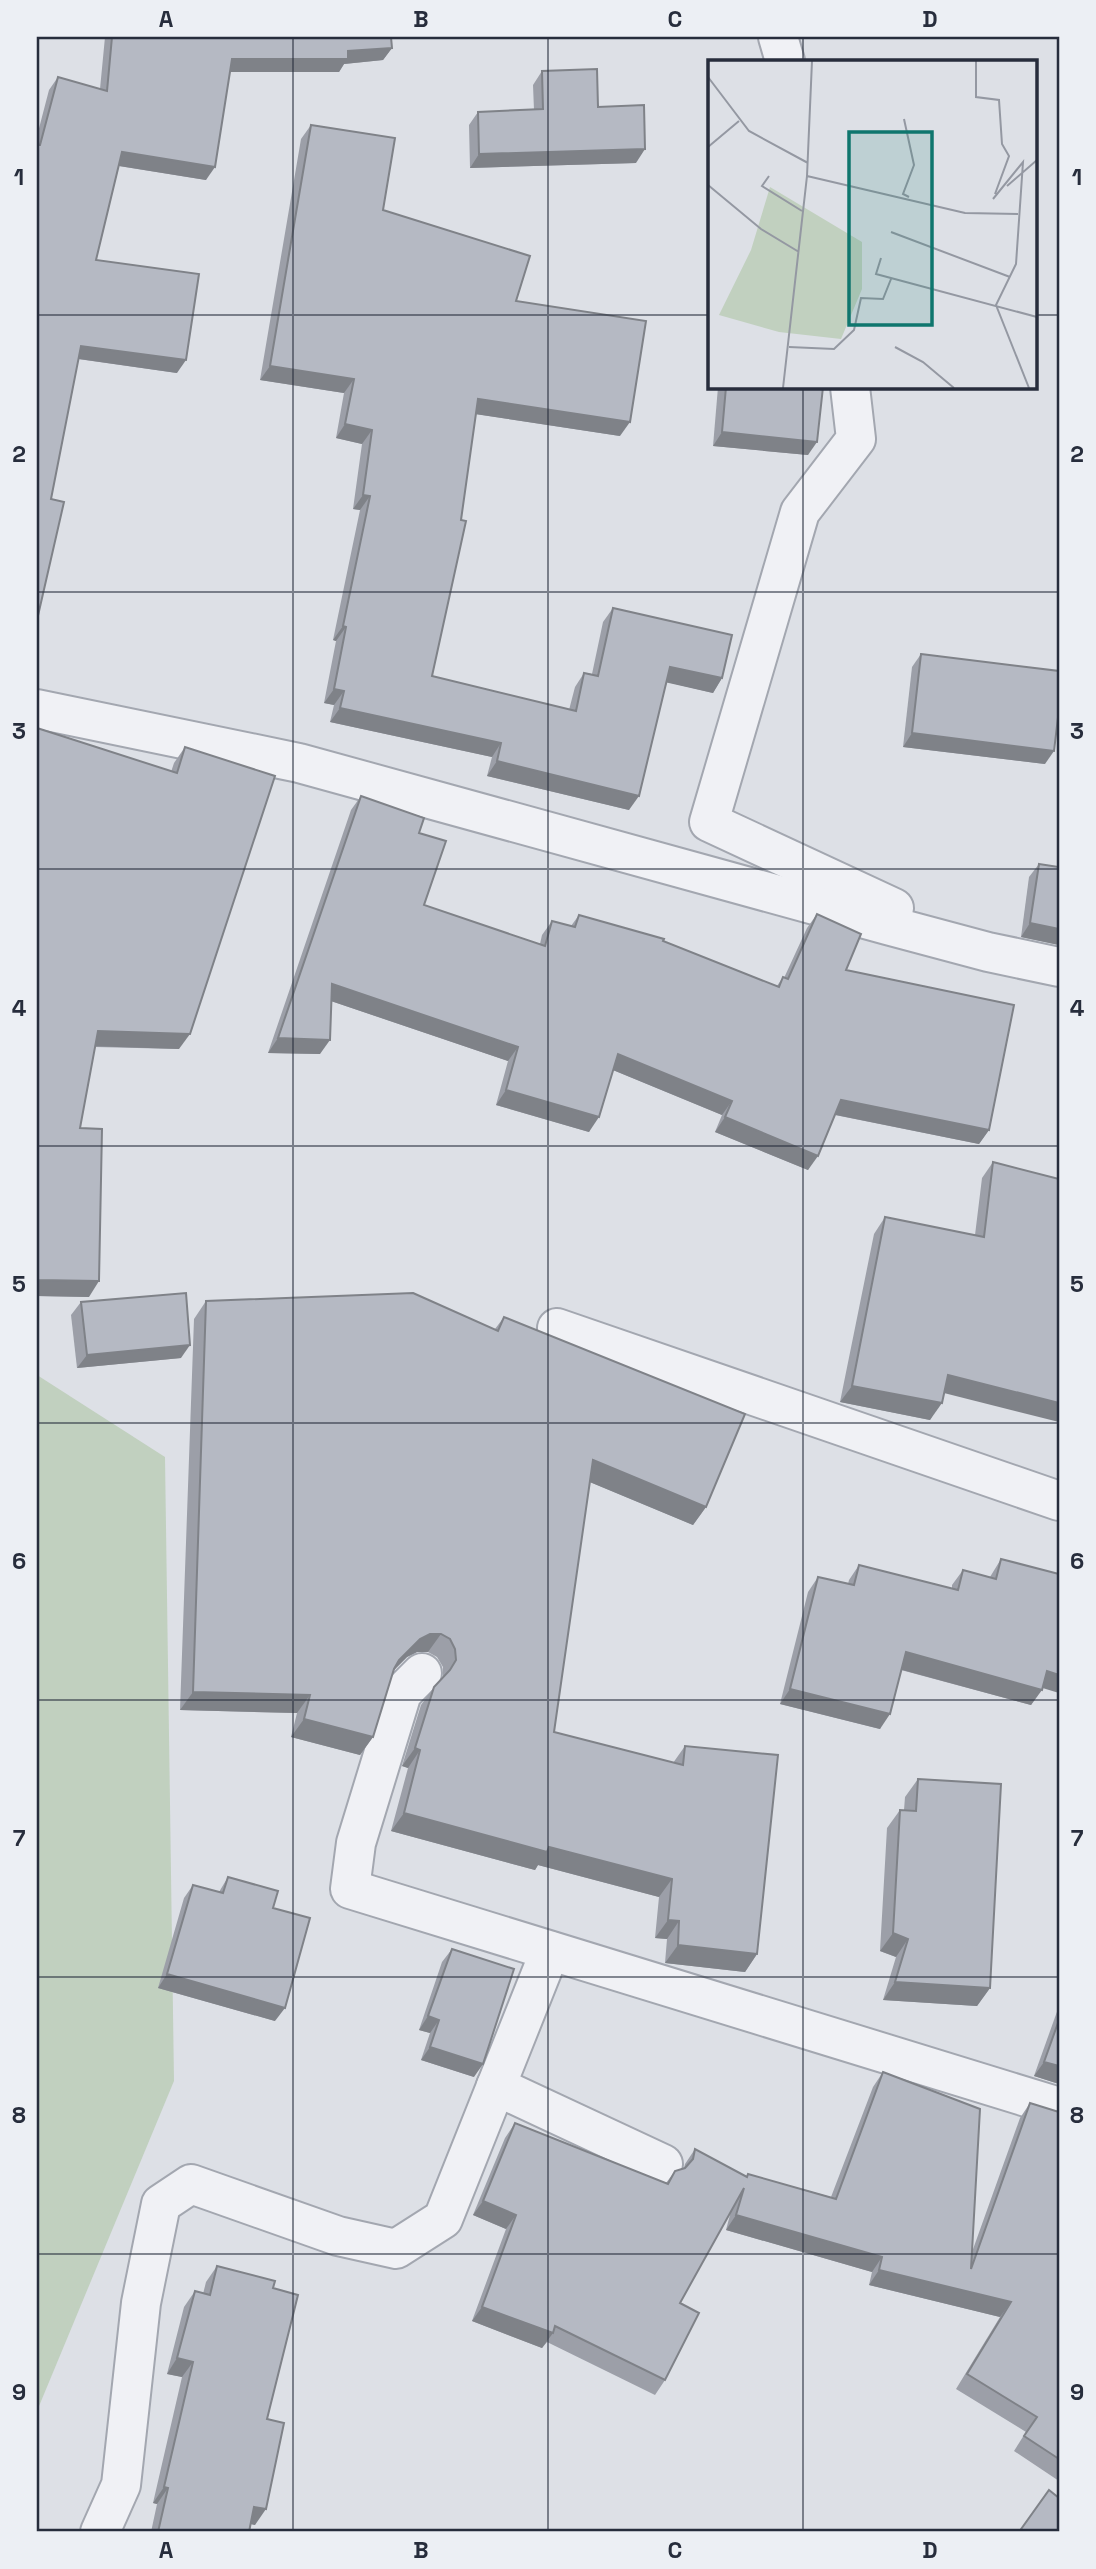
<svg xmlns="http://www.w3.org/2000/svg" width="1096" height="2569" font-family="'Space Grotesk',sans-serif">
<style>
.green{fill:#c1d0bf}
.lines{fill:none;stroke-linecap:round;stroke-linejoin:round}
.street-casing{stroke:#a3a7b0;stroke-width:42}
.street{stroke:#f0f1f5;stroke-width:38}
.wall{fill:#9c9fa8}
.shaded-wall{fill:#7f8288}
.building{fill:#b5b9c3;stroke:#7f8288;stroke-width:2}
.grid{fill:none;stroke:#272d3c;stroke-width:2;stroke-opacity:0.55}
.inset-road{fill:none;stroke:#9498a2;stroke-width:2}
.view{fill:#0f766e;fill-opacity:0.15;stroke:#0f766e;stroke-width:3.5}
.inset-edge{fill:none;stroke:#272d3c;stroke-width:3.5}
.neatline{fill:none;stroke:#272d3c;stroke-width:2.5}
.grid-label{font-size:23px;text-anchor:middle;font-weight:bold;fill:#272d3c}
</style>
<rect width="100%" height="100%" fill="#dde0e6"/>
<!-- green -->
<polygon class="green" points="37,1375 165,1457 174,2081 37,2411"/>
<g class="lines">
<defs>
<g id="street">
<polyline points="778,37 785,61"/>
<polyline points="850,387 856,439 800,512 709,822 894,908"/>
<polyline points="37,709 299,763 887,925 988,952 1059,967"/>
<polyline points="557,1328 1059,1501"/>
<polyline points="422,1673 402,1693 356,1843 350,1889 1059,2107"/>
<polyline points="496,2086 663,2164"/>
<polyline points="100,2532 121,2485 141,2303 161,2204 191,2184 338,2236 396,2249 443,2219 550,1951"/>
</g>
</defs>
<!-- street casing -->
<use href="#street" class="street-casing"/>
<!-- street -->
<use href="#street" class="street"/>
</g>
<!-- wall -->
<g class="wall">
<polygon points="105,37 391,37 392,48 383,60 344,64 339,72 230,72 206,180 119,166 96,260 177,373 78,359 51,499 37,620 37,136 49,90 58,77 100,89"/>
<polygon points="542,71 598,107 636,163 470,168 469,125 478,112 534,110 533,85"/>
<polygon points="311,125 383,210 516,301 620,436 476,414 432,676 569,710 575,687 584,673 592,674 603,622 613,608 722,678 713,693 667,682 629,810 487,776 492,757 330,722 334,705 324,703 336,641 333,640 360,510 353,509 362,444 336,438 344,393 260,380 301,139"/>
<polygon points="718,387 823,387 808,455 713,446"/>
<polygon points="921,654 1045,764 903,747 912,667"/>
<polygon points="37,728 171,772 174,763 185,747 179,1049 95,1047 80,1128 89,1297 37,1296"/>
<polygon points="361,796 419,833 424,905 540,944 542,935 552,921 571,926 579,915 663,941 777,986 783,977 784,978 807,928 817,914 846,970 989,1130 979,1144 835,1115 808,1170 715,1132 722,1115 613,1070 589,1132 496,1105 508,1061 331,1001 320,1054 268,1053 351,810"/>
<polygon points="1039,864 1059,945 1021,937 1029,877"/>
<polygon points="993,1162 1059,1179 930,1420 840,1402 874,1234 885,1217 975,1235 982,1178"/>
<polygon points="206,1301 495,1329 504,1317 706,1507 693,1525 590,1482 554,1732 673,1763 685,1746 757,1954 745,1972 665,1963 667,1939 655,1938 659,1897 538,1865 535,1870 391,1831 408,1768 402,1766 421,1705 434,1687 443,1677 443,1667 437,1657 428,1652 417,1652 407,1657 393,1671 373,1737 360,1755 291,1737 297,1713 180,1710 194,1319"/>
<polygon points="81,1302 181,1358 77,1368 71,1315"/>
<polygon points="1001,1559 1042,1688 1031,1705 901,1670 880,1729 780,1704 808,1592 818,1577 848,1584 849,1580 859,1565 952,1589 952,1585 963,1570 990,1577"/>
<polygon points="918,1779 990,1988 977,2006 883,2000 896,1957 880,1951 887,1828 900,1810 904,1810 905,1797"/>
<polygon points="228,1877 273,1908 275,2021 158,1988 184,1898 193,1885 219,1892"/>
<polygon points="452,1949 474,2077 421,2060 430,2033 419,2030 442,1962"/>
<polygon points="1059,2006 1059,2084 1034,2076"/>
<polygon points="883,2072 972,2252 1020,2118 1030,2103 1059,2112 1059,2481 1014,2451 1026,2432 956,2389 1000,2317 869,2285 872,2272 726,2230 731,2211 680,2303 665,2380 655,2395 547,2342 542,2348 472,2321 506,2229 473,2215 505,2138 515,2123 666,2183 675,2171 684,2168 685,2164 695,2149 746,2177 748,2174 831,2197 873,2087"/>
<polygon points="217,2266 273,2288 267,2419 255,2525 250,2524 249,2532 151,2532 157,2504 153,2503 182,2377 167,2374 184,2307 195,2291 203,2294 206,2282"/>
</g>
<!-- shaded-wall -->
<g class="shaded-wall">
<polygon points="392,48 383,60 344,64 339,72 223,72 232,59"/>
<polygon points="645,149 636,163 470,168 479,154"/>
<polygon points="122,152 215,167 206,180 113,165"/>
<polygon points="81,346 186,360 177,373 72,358"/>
<polygon points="270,366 354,379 344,393 260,380"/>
<polygon points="478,399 630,422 620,436 468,413"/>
<polygon points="345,424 372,430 362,444 336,438"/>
<polygon points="722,432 817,442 808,455 713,446"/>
<polygon points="363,495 370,496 360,510 353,509"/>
<polygon points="343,626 346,627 336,641 333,640"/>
<polygon points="670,667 722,678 713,693 660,681"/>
<polygon points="334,689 344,691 334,705 324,703"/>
<polygon points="340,708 501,743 492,757 330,722"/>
<polygon points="912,733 1054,751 1045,764 903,747"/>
<polygon points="497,761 639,796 629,810 487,776"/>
<polygon points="1030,923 1059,929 1059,945 1021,937"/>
<polygon points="332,984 518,1047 508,1061 322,998"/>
<polygon points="98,1031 190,1034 179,1049 87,1046"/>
<polygon points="278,1038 330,1040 320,1054 268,1053"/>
<polygon points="618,1054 732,1101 722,1115 608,1068"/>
<polygon points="506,1090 599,1117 589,1132 496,1105"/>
<polygon points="841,1100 989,1130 979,1144 831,1114"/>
<polygon points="725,1117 818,1156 808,1170 715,1132"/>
<polygon points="37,1280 99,1281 89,1297 37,1296"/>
<polygon points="190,1345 181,1358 77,1368 87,1355"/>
<polygon points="948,1375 1059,1403 1059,1422 936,1391"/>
<polygon points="852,1386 942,1403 930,1420 840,1402"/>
<polygon points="593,1460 706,1507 693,1525 580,1478"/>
<polygon points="430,1634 441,1634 428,1652 417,1652 407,1657 386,1678 399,1660 420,1639"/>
<polygon points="906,1652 1042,1690 1031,1705 895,1668"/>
<polygon points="1047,1671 1059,1675 1059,1693 1036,1686"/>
<polygon points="790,1689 890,1714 880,1729 780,1704"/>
<polygon points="193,1692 310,1695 297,1713 180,1710"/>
<polygon points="304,1719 373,1737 360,1755 291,1737"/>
<polygon points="415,1748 420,1750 408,1768 402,1766"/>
<polygon points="404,1813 549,1847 672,1879 659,1897 538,1865 535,1870 391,1831"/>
<polygon points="668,1920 679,1921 667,1939 655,1938"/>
<polygon points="893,1933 908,1939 896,1957 880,1951"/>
<polygon points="678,1945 757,1954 745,1972 665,1963"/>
<polygon points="167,1974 285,2008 275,2021 158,1988"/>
<polygon points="895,1982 990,1988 977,2006 883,2000"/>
<polygon points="428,2016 439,2020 430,2033 419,2030"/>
<polygon points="430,2047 483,2064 474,2077 421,2060"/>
<polygon points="1044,2062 1059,2066 1059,2084 1034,2076"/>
<polygon points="483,2201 516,2215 506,2229 473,2215"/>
<polygon points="736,2215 882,2257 872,2272 726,2230"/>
<polygon points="879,2270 1011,2302 1000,2317 869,2285"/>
<polygon points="482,2307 553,2333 542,2348 472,2321"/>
<polygon points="177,2358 193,2362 182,2377 167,2374"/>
<polygon points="164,2487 168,2488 157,2504 153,2503"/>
<polygon points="254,2507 266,2509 255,2525 243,2522"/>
</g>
<!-- building -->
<g class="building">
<polygon points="112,37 391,37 392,48 348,51 348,59 232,59 215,167 122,152 96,260 199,274 186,360 81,346 51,499 64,502 37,620 37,145 40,145 58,77 107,91"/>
<polygon points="597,69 598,107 644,105 645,149 479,154 478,112 543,109 542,71"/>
<polygon points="311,125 395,138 383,210 530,256 516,301 646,321 630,422 478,399 461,520 466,521 432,676 576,711 584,673 598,676 613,608 732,635 722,678 670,667 639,796 497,761 501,743 340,708 344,691 334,689 346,627 343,626 370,496 363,495 372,430 345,424 354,379 270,366"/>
<polygon points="726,387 823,387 817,442 722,432"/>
<polygon points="921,654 1059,671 1059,709 1054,751 912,733"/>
<polygon points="37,728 177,773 185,747 275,776 190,1034 98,1031 80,1128 102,1129 99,1281 37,1280"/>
<polygon points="361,796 424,818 419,833 446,841 424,905 545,946 552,921 575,927 579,915 664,939 663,941 779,987 783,977 788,979 817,914 861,934 846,970 1014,1005 989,1130 841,1100 818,1156 725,1117 732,1101 618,1054 599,1117 506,1090 518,1047 332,984 330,1040 278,1038"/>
<polygon points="1039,864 1059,867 1059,929 1030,923"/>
<polygon points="993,1162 1059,1179 1059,1403 948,1375 942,1403 852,1386 885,1217 984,1237"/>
<polygon points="186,1293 190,1345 87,1355 81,1302"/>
<polygon points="413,1293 498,1331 504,1317 745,1414 706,1507 593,1460 554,1732 683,1765 685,1746 778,1755 757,1954 678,1945 679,1921 668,1920 672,1879 549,1847 547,1852 404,1813 420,1750 415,1748 434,1687 450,1670 456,1660 455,1649 450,1639 441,1634 430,1634 420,1639 399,1660 394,1669 373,1737 304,1719 310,1695 193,1692 206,1301"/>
<polygon points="1001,1559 1059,1574 1059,1675 1047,1671 1042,1690 906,1652 890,1714 790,1689 818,1577 854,1585 859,1565 958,1590 963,1570 996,1579"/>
<polygon points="918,1779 1001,1784 990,1988 895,1982 908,1939 893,1933 900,1810 916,1811"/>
<polygon points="228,1877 278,1891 273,1908 310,1918 285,2008 167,1974 193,1885 223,1893"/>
<polygon points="452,1949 514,1969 483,2064 430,2047 439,2020 428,2016"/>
<polygon points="1059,2020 1059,2066 1044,2062"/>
<polygon points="883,2072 980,2109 971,2269 1030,2103 1059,2112 1059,2459 1024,2436 1037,2417 967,2374 1011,2302 879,2270 882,2257 736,2215 744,2188 680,2303 699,2313 665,2380 555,2326 553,2333 482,2307 516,2215 483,2201 515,2123 668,2184 675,2171 685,2168 693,2159 695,2149 747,2177 748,2174 836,2199"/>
<polygon points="217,2266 275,2281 273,2288 298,2295 267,2419 284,2423 266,2509 254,2507 249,2532 158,2532 168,2488 164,2487 193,2362 177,2358 195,2291 210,2295"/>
<polygon points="1049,2490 1059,2498 1059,2532 1019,2532"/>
</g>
<!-- grid -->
<path class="grid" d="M293,37v2495M548,37v2495M803,37v24M37,315h672M1035,315h24M803,387v2145M37,592h1022M37,869h1022M37,1146h1022M37,1423h1022M37,1700h1022M37,1977h1022M37,2254h1022"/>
<!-- overview -->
<g transform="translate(708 60)">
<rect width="329" height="329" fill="#dde0e6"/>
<path d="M62,127l92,55v47l-21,50 -62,-7 -60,-17 32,-65z" fill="#c1d0bf"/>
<path class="inset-road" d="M268,1v36l23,3 3,44 7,12 -14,38M0,17l41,54 59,32M196,59l10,46 -11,29 6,3M0,87l31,-26M61,116l-7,10 40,25M99,116l158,37 53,1M0,125l53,44 38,23M299,126l30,-26M285,139l30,-37 -7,102 -20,41 33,83M183,172l119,45M173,198l-5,16 161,43M81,287l45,2 20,-19 7,-32 22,1 8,-20M187,287l28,15 31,26M75,328l24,-212 5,-115"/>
<path class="view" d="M141,72h83v193h-83z"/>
<rect width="329" height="329" class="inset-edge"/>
</g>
<!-- border -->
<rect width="1096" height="2569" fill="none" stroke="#eceff4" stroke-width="77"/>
<rect x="38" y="38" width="1020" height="2492" class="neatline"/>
<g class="grid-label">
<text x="166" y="27">A</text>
<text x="421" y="27">B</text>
<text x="675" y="27">C</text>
<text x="930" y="27">D</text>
<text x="19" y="185">1</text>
<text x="1077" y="185">1</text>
<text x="19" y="462">2</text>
<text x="1077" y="462">2</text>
<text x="19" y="739">3</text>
<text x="1077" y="739">3</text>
<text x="19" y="1016">4</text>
<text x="1077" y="1016">4</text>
<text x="19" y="1292">5</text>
<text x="1077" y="1292">5</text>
<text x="19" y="1569">6</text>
<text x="1077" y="1569">6</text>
<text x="19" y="1846">7</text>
<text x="1077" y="1846">7</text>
<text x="19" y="2123">8</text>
<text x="1077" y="2123">8</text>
<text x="19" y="2400">9</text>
<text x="1077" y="2400">9</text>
<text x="166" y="2558">A</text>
<text x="421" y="2558">B</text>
<text x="675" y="2558">C</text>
<text x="930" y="2558">D</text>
</g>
</svg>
